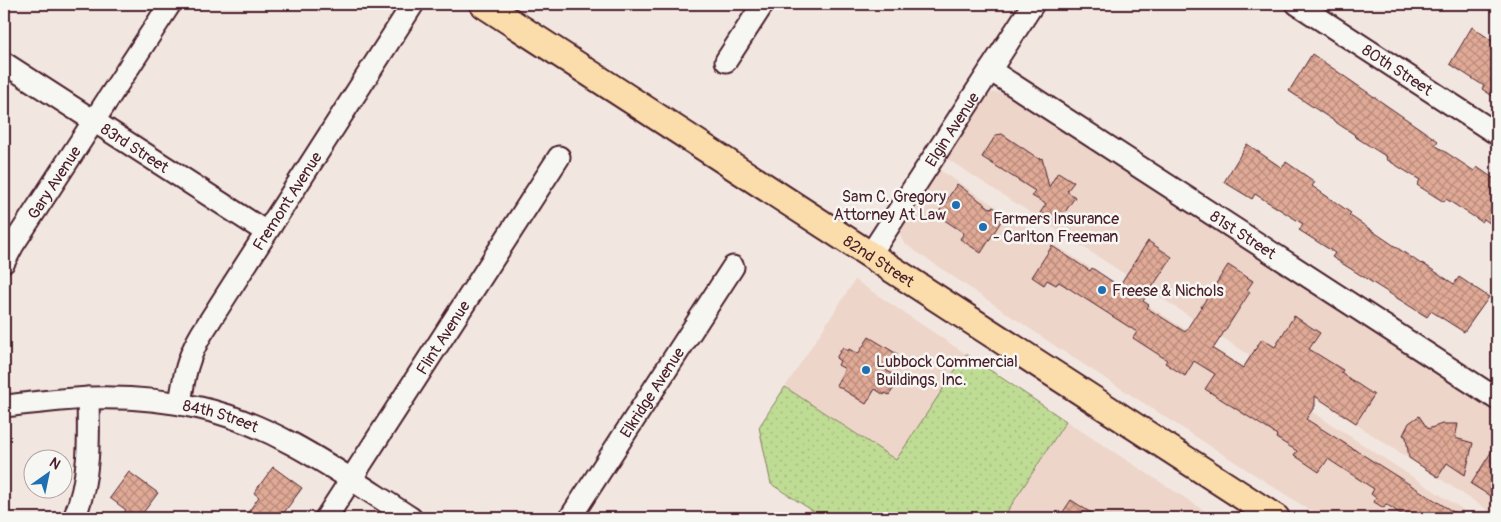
<svg xmlns="http://www.w3.org/2000/svg" width="1501" height="522" font-family="Pangolin,sans-serif">
<style>
.built{fill:#edd5ca}
.grass{fill:url(#grass-dots);stroke:#847e60}
.building{fill:url(#building-cross-hatch);stroke:#4a1f2b}
.lines{fill:none;stroke-linecap:round;stroke-linejoin:round}
.minor-casing{stroke:#4a1f2b;stroke-width:25}
.major-casing{stroke:#4a1f2b;stroke-width:30}
.minor{stroke:#f6f6f2;stroke-width:21}
.major{stroke:#faddab;stroke-width:26}
.poi-dot{fill:#1f6fb2;stroke:#f6f6f2;stroke-width:2}
.labels{text-anchor:middle;stroke-width:5;stroke-linejoin:round;paint-order:stroke}
.street-label{font-size:16px;fill:#4a1f2b;stroke:#f6f6f2}
.poi-label{font-size:16px;fill:#4a1f2b;stroke:#f6f6f2;text-anchor:start}
</style>
<defs>
<pattern id="grass-dots" width="8" height="8" patternUnits="userSpaceOnUse" patternTransform="scale(1.25)"><rect width="8" height="8" fill="#bfdc94"/><path d="M2 2h.1M6 6h.1" fill="none" stroke="#a6bc80" stroke-width="1.8" stroke-linecap="round"/></pattern>
<pattern id="building-cross-hatch" width="8" height="8" patternUnits="userSpaceOnUse" patternTransform="scale(1.25)"><rect width="8" height="8" fill="#e0aa96"/><path d="M0 0l8 8M0 8l8-8" fill="none" stroke="#b88a7b"/></pattern>
</defs>
<rect width="100%" height="100%" fill="#f2e7e0"/>
<filter id="ink" filterUnits="userSpaceOnUse"><feTurbulence type="fractalNoise" baseFrequency=".02" numOctaves="2"/><feDisplacementMap in="SourceGraphic" scale="10" xChannelSelector="R" yChannelSelector="G"/><feConvolveMatrix kernelMatrix="1 2 1 2 8 2 1 2 1" color-interpolation-filters="sRGB"/></filter>
<g filter="url(#ink)">
<!-- built -->
<g class="built">
<polygon points="997,92 1006,94 1497,412 1497,516 946,158 984,99 992,93"/>
<polygon points="938,169 1476,518 1322,518 1058,348 905,244 902,240 900,233 902,226"/>
<polygon points="855,280 966,354 896,460 785,387"/>
<polygon points="1066,421 1216,518 1003,518"/>
</g>
<!-- grass -->
<polygon class="grass" points="966,354 1066,421 1003,518 824,518 771,484 759,427 785,387 896,460"/>
<!-- building -->
<g class="building">
<polygon points="1472,27 1497,44 1497,99 1482,89 1484,86 1450,64"/>
<polygon points="1312,54 1438,141 1435,145 1474,171 1477,167 1497,181 1497,228 1484,219 1482,222 1446,199 1444,202 1417,185 1420,180 1386,159 1387,157 1354,136 1355,135 1289,91"/>
<polygon points="1002,134 1039,159 1042,158 1049,187 1058,172 1074,182 1067,191 1075,197 1057,224 1040,213 1046,204 1032,196 1035,191 982,157 996,135"/>
<polygon points="1247,144 1282,168 1286,162 1315,182 1312,186 1351,213 1349,215 1421,264 1422,263 1454,284 1459,277 1489,297 1464,332 1431,311 1427,317 1332,257 1335,253 1299,230 1303,224 1255,194 1252,199 1224,182"/>
<polygon points="957,184 990,208 993,207 1005,215 981,253 960,239 964,233 937,215"/>
<polygon points="1148,241 1172,257 1143,301 1149,305 1147,308 1185,332 1228,265 1253,281 1247,290 1250,292 1213,349 1243,368 1262,339 1275,347 1294,316 1320,333 1309,349 1343,370 1341,373 1374,395 1356,423 1315,396 1315,406 1306,419 1463,518 1407,518 1386,504 1384,508 1374,502 1376,498 1371,494 1374,489 1328,459 1319,472 1294,455 1297,451 1276,438 1277,435 1205,389 1215,374 1194,361 1185,376 1165,363 1167,360 1133,338 1137,332 1059,282 1056,285 1047,280 1044,285 1032,277 1052,246 1090,271 1092,268 1119,286"/>
<polygon points="869,337 897,354 886,370 895,376 893,379 898,382 889,395 885,393 884,395 875,389 866,404 836,385 845,369 838,365 840,361 836,358 843,347 848,351 849,349 858,354"/>
<polygon points="1419,416 1428,429 1442,424 1458,424 1455,438 1473,443 1465,475 1447,463 1438,477 1409,458 1406,437 1403,435 1409,423"/>
<polygon points="1497,443 1497,500 1471,484"/>
<polygon points="273,467 302,488 280,518 244,518 259,497 254,493"/>
<polygon points="129,472 158,493 139,518 120,518 126,510 110,498"/>
<polygon points="1071,500 1099,518 1059,518"/>
</g>
<g class="lines">
<defs>
<g id="minor">
<path id="s1" d="M1297,4l200,130"/>
<polyline points="726,61 763,4"/>
<path id="s2" d="M4,63l262,169"/>
<path id="s3" d="M990,70l507,329"/>
<path id="s4" d="M870,255l163,-251"/>
<path id="s5" d="M4,262l9,-17 157,-241"/>
<path id="s6" d="M180,404c4,-28 7,-46 22,-71l211,-329"/>
<path id="s7" d="M4,406c29,-3 58,-7 87,-8 36,-1 74,2 109,10 77,17 145,68 211,110"/>
<path d="M74,518c16,-37 15,-80 14,-120"/>
<path id="s8" d="M326,518l233,-361"/>
<path id="s9" d="M570,518l163,-251"/>
</g>
<g id="major">
<path id="s10" d="M483,4l793,514"/>
</g>
</defs>
<!-- minor casing -->
<use href="#minor" class="minor-casing"/>
<!-- major casing -->
<use href="#major" class="major-casing"/>
<!-- minor -->
<use href="#minor" class="minor"/>
<!-- major -->
<use href="#major" class="major"/>
</g>
</g>
<!-- markers -->
<g class="poi-dot">
<circle cx="956" cy="205" r="5"/>
<circle cx="983" cy="227" r="5"/>
<circle cx="1102" cy="290" r="5"/>
<circle cx="866" cy="370" r="5"/>
</g>
<g class="labels">
<!-- street labels -->
<g class="street-label">
<text dy="6" stroke="none"><textPath href="#s1" startOffset="120">80th Street</textPath></text>
<text dy="6" stroke="none"><textPath href="#s4" startOffset="150">Elgin Avenue</textPath></text>
<text dy="6" stroke="none"><textPath href="#s2" startOffset="156">83rd Street</textPath></text>
<text dy="6" stroke="none"><textPath href="#s5" startOffset="94">Gary Avenue</textPath></text>
<text dy="6" stroke="none"><textPath href="#s6" startOffset="232">Fremont Avenue</textPath></text>
<text dy="6" stroke="none"><textPath href="#s3" startOffset="302">81st Street</textPath></text>
<text dy="6" stroke="none"><textPath href="#s10" startOffset="472">82nd Street</textPath></text>
<text dy="6" stroke="none"><textPath href="#s8" startOffset="215">Flint Avenue</textPath></text>
<text dy="6" stroke="none"><textPath href="#s9" startOffset="150">Elkridge Avenue</textPath></text>
<text dy="6" stroke="none"><textPath href="#s7" startOffset="219">84th Street</textPath></text>
</g>
<!-- poi labels -->
<g class="poi-label">
<text x="946" y="202" text-anchor="end">Sam C. Gregory<tspan x="946" dy="18">Attorney At Law</tspan></text>
<text x="993" y="224">Farmers Insurance<tspan x="993" dy="18">- Carlton Freeman</tspan></text>
<text x="1112" y="296">Freese &amp; Nichols</text>
<text x="876" y="367">Lubbock Commercial<tspan x="876" dy="18">Buildings, Inc.</tspan></text>
</g>
</g>
<!-- margin -->
<rect width="1501" height="522" fill="none" stroke="#f6f6f2" stroke-width="20"/>
<rect x="10" y="10" width="1481" height="502" fill="none" stroke="#4a1f2b" stroke-width="2" filter="url(#ink)"/>
<!-- north arrow -->
<g transform="translate(48 474) rotate(33)"><circle r="24" fill="#f6f6f2" stroke="#b1a0a2"/>
<path d="M0-4L9 19L0 12L-9 19Z" fill="#1f6fb2"/>
<text y="-8" font-size="14" font-weight="bold" text-anchor="middle" fill="#4a1f2b">N</text>
</g>
</svg>
